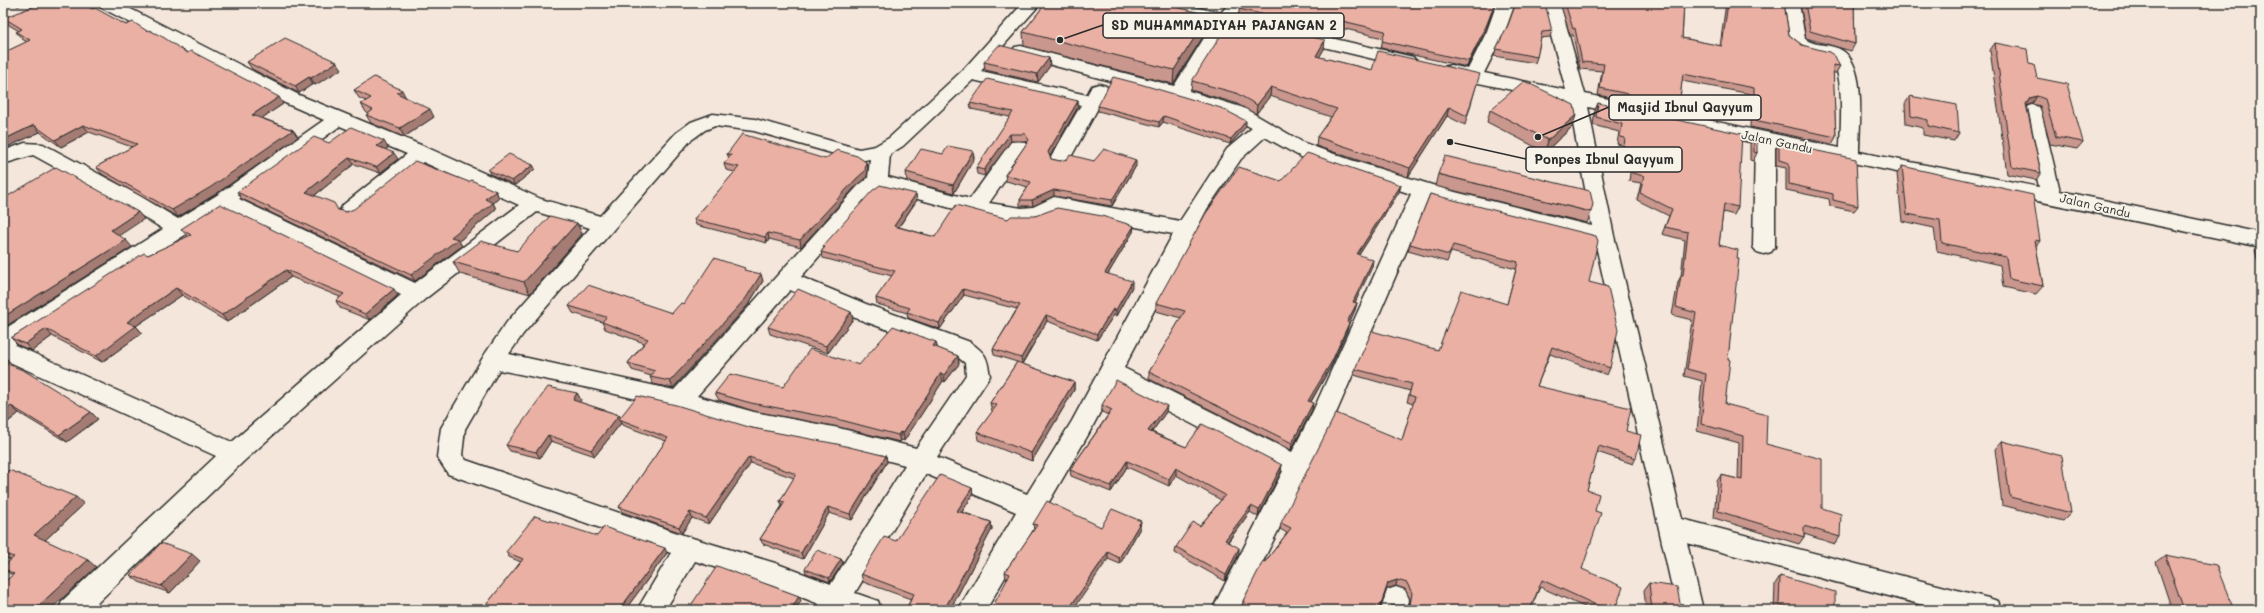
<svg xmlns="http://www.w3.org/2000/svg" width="2264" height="613" font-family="Mali,sans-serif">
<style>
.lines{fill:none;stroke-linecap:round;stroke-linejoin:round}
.minor-casing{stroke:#2b2b2b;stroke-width:3}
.minor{fill:#f7f3e8;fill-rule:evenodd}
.wall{fill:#c9978d;stroke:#2b2b2b}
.shaded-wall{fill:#a47b73;stroke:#2b2b2b}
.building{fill:#eab0a4;stroke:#2b2b2b}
.labels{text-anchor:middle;stroke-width:3.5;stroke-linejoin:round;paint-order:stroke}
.street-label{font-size:12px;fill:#2b2b2b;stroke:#f7f3e8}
.leader{fill:none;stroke:#2b2b2b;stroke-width:1.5}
.callout-dot{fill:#2b2b2b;stroke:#f7f3e8;stroke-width:1.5}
.callout{fill:#f7f3e8;stroke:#2b2b2b;stroke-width:1.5}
.callout-label{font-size:13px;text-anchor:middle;font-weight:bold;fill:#2b2b2b}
</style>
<rect width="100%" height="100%" fill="#f4e6da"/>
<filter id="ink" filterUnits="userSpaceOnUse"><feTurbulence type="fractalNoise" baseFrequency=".025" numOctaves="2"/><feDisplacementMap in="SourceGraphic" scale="8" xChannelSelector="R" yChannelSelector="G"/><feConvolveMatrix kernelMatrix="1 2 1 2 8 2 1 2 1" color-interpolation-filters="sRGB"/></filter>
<g filter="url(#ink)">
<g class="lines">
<defs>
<g id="minor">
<path d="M97,3h22l180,92 129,53 113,51 59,17 76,-83 15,-11 22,-8 42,5 104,30 16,-3 14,-8 74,-68 60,-67h18l-60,68 106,24 5,-9 7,-2 7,2 2,4 -41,74 -7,2 -7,-2 -3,-5 31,-54 -108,-25 -70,66 -13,8 -2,23 82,22 41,-57 7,-1 7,1 3,5 -39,56 33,5 11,-1 21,-10 126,24 47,-72 25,-21 -22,-11 -36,-13 -179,-49 -3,-4 3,-4 6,-1 153,40 40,-64 -66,-15 -3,-4h32l44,10 8,-10h18l-11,13 30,7 3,4 -3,4 -6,1 -30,-7 -41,66 55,17 60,35 47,17 104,32 137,34 -23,-124 -119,-25 -6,-2 -3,-4 3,-4 6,-2 18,4 19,-38 10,-28h18l-10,28 -21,42 82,17 -24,-87h18l25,91 255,54c0,-17 7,-85 -14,-91 -14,-4 -30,-2 -39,-16l-6,-38h18l6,36c11,8 27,4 38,12 24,17 16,75 16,101l180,35 -16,-76 2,-4 7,-2 7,2 2,4 19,80 201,42v14l-486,-100v100l-4,5 -7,2 -7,-2 -4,-5 2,-104 -167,-36 26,129 68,283 306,79 10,3 3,9h-59l-255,-67 16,67h-26l-82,-369 -166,-42 -92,212 -98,199h-27l71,-139 -168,-87 -27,51 -102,175h-28l58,-98 -90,-38 -71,119 23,8 3,9h-64l2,-6 -46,-18 -78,-25 -30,49h-28l34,-57 -223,-79 -11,-17 4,-29 44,-74 22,-32 83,-94 -53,-16 -112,87 -181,162 -154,149h-31l3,-9 154,-145 -213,-97v-29l160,-101 -37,-23 -93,-51 -30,9v-13l22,-8 18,1 97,52 38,23 39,-24 107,-75 -39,-17 -185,-96zM340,126l67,28 -64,51 -3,5 3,5 7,2 7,-2 66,-53 96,43 -104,78 -176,-84zM715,126l39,5 105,30 11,-2 -2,19 -10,8 -184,204 -165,-36 14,-20 167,-193 15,-11zM1265,137l36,20 110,37 -98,217 -21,41 -168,-84 69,-132 5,-6 -1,-2 10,-19 34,-50zM881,189l77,21 45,10 32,1 22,-9 116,22 -101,187 -45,73 -90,-37 53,-81c-3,-20 -4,-22 -20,-34l-104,-38 -65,-27 71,-81zM225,209l176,86 -169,147 -217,-97zM790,290l60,26 104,38 11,9 1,12 -50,73 -77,-20 -85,-16 -57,-16zM499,370l95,19 85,20 75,23 85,16 66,17 -74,119 -56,-21 -86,-26 -223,-77 -4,-5 3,-26z"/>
<polygon points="1296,30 1413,57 1416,61 1413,65 1407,67 1290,39 1287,35 1290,31"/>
<polygon points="1396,587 1405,590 1409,599 1407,610 1381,610 1387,590"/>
</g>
</defs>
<!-- minor casing -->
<use href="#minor" class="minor-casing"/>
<!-- minor -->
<use href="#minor" class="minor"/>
</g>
<!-- wall -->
<g class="wall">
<polygon points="12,3 25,3 18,6"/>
<polygon points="1046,3 1175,3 1175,7 1208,29 1173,84 1024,46 1023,32"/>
<polygon points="1560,3 1684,3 1682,38 1720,46 1726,3 1784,3 1789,35 1802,45 1840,66 1836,73 1833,73 1836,137 1832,144 1750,127 1751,94 1682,81 1679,105 1676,111 1598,95 1602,71 1580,69 1573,35 1570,35"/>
<polygon points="1800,3 1854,3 1855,44 1851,51 1806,38"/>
<polygon points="92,9 126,25 147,31 283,104 262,118 293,130 298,137 216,194 178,217 102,174 96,167 132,147 89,132 61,147 40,132 3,149 3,53 27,42 22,39 16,32 19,31 9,25 4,18"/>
<polygon points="1239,9 1486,30 1467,67 1381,48 1383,38 1337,27 1331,37 1239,16"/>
<polygon points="1508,25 1552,31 1550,37 1541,38 1537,57 1535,63 1494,56 1496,49"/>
<polygon points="1995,43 2029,64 2037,78 2083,142 2077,149 2050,144 2040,106 2032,104 2027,105 2041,173 2036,180 2007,174 1990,50"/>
<polygon points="1324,49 1319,57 1372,70 1477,83 1465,125 1447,116 1408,177 1316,146 1317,137 1331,117 1270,96 1256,114 1235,103 1191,90 1192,81"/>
<polygon points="1049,58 1050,66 1038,82 985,70 984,62"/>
<polygon points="247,62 342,69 315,85 313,84 299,93 252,69"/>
<polygon points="354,90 405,97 434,117 404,137 371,123 366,115 368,114 366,112 361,104 366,101 359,98"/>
<polygon points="1910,96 1959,133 1954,141 1923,135 1923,128 1906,124 1905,104"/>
<polygon points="1078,101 1078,107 1050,156 1051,159 1060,161 1094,161 1136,166 1112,206 1054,196 1033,206 1020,206 1020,200 1028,187 1006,181 1005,175 1027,143 1025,141 1011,141 985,176 977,174 976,168 1010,117 971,109 970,103"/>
<polygon points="1598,103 1738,207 1734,215 1723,212 1719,245 1737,258 1728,359 1725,404 1766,444 1822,508 1840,537 1835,544 1804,534 1804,537 1799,544 1714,518 1717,481 1721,475 1738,479 1739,443 1697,431 1702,381 1684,376 1692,320 1672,315 1678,282 1681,276 1685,240 1662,234 1669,216 1637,200 1641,183 1629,181 1631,165 1620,163 1622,145 1617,144 1619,132 1593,125 1595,110"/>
<polygon points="1098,106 1246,127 1230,144 1163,122 1159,127 1098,111"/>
<polygon points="1490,110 1576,115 1572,127 1545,152 1487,122"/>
<polygon points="1754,135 1757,153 1753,161 1750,160 1750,144"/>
<polygon points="329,143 388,148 385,149 398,159 380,173 354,164 314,196 339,210 346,212 469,182 496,191 499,198 493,203 496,209 459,241 462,246 415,281 242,199 237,192"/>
<polygon points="1779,143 1858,206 1854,211 1830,206 1829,199 1786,190 1786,168 1776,166 1776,149"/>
<polygon points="973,151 974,159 954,193 907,181 906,172 943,154"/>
<polygon points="727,154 866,162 868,168 867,177 857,185 801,247 769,239 767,243 696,225 694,219 735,172 726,170 724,164 729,158"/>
<polygon points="533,165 535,169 515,185 490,174 488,170"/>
<polygon points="1902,166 2040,241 2036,246 2043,286 2036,294 2003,287 2000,265 1937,251 1934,228 1902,221 1897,174"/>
<polygon points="1438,174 1591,212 1587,223 1435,186"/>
<polygon points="1281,181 1401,185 1399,192 1359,255 1372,267 1355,302 1357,303 1355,310 1349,323 1347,330 1330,368 1311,402 1312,410 1291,450 1149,379 1149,372 1181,318 1156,311 1156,303"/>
<polygon points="1430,194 1589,282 1610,368 1607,375 1550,354 1537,386 1626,431 1636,458 1633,464 1597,452 1587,490 1595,511 1582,569 1615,610 1591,610 1540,587 1530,610 1389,610 1391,606 1409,605 1410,599 1405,589 1396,586 1387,589 1380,607 1243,608 1242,607 1243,601 1265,562 1287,533 1280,529 1281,523 1402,440 1413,404 1407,402 1410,391 1354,375 1355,369 1438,350 1507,304 1516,269 1451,252 1447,262 1408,251 1410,244"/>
<polygon points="917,200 899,227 935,237 1008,219 1134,226 1133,232 1108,274 1132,287 1116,316 1114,315 1097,340 1047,321 1022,364 1074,382 1074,390 1032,461 978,440 977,432 993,411 992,411 990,403 1017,362 994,355 993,349 1017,309 964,295 940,329 908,318 907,313 877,304 876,298 892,276 823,258 821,252 824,248 823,246"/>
<polygon points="577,223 582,234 530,294 460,274 453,262 517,251"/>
<polygon points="181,229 398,295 370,320 340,308 336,301 340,297 291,277 227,322 182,295 136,326 142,333 102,362 52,336 32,351 18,345 11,338 148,255 188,237"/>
<polygon points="2261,244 2261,274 2255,250"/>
<polygon points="746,271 763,281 748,305 673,388 653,384 650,377 651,376 632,370 628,363 644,343 605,329 602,322 573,313 569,306 672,313 684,304"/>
<polygon points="851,312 853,319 828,353 770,334 768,327"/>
<polygon points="936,342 937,348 958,356 959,364 945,382 943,381 904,441 901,440 900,442 839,427 754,411 719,400 715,393 783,387"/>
<polygon points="3,357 13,365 12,366 98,419 67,442 19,413 3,426"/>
<polygon points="577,393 581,400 579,402 619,415 620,417 752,428 886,456 887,462 852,520 829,513 803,559 763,544 760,539 782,506 780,501 794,478 751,463 709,524 692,518 682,533 622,512 619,507 666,441 622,425 621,423 595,456 551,441 540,458 510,451 506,445"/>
<polygon points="1102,405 1166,412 1152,432 1186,447 1281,472 1258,517 1250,512 1228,542 1239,554 1225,581 1175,553 1176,547 1200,526 1221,500 1176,475 1169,486 1127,467 1111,492 1071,476 1070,470 1108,415 1102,412"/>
<polygon points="2002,441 2071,513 2063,521 2002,505 1995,449"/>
<polygon points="3,476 84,504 45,540 96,567 12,575 3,569 3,567 11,560 3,557"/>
<polygon points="972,488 973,495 962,512 991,522 992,529 950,610 906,610 906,609 911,599 863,582 861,574 896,541"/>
<polygon points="1033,524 1101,527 1140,528 1120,564 1108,559 1007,579 1006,578 1005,572 1034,530"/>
<polygon points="597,536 667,553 625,610 482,610 521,562 509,557 506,552"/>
<polygon points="2165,555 2234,610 2172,610 2156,562"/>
<polygon points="841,559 843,563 830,582 806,573 805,569"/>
<polygon points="200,561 170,593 139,582 130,575"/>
<polygon points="1780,576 1835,610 1774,610 1775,584"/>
<polygon points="1649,583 1680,603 1684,610 1646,610 1644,590"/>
</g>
<!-- shaded-wall -->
<g class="shaded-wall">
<polygon points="16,3 25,3 18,6"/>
<polygon points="1174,3 1175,3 1175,15 1172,6"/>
<polygon points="1495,3 1486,30 1467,67 1469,61"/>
<polygon points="1209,15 1208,29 1173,84 1174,70"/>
<polygon points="1338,20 1337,27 1331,37 1332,30"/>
<polygon points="1325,40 1324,49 1315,65 1316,56"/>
<polygon points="1049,58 1050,66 1038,82 1037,74"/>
<polygon points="337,62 342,69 315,85 311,78"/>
<polygon points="309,77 313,84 299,93 295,86"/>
<polygon points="1271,87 1270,96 1256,114 1257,105"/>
<polygon points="402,90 406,98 397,93"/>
<polygon points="2037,96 2032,104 2025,106 2030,98"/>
<polygon points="279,97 283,104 256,122 252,115"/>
<polygon points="1078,101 1078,107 1049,158 1048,152"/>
<polygon points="1449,107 1447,116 1408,177 1410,168"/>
<polygon points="430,109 434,117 404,137 400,128"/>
<polygon points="1576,115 1572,127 1545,152 1548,140"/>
<polygon points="1164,116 1163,122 1159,127 1159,122"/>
<polygon points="1246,121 1246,127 1230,144 1231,139"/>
<polygon points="34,125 40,132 3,149 3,140"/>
<polygon points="83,125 89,132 61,147 55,140"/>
<polygon points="293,130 298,137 216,194 178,217 172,210"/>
<polygon points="1010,134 1011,141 985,176 984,170"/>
<polygon points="384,141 388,148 381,152 377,146"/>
<polygon points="973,151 974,159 954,193 953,185"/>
<polygon points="394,153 398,159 380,173 376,167"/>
<polygon points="349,158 354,164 310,199 306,192"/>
<polygon points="1136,160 1136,166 1112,206 1112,200"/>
<polygon points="866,162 868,168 867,177 857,185 801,247 800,240"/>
<polygon points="533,165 535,169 515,185 512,181"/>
<polygon points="1401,185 1399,192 1355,261 1357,254"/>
<polygon points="1054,190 1054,196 1033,206 1032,200"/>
<polygon points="496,191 499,198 493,203 496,209 459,241 462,246 415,281 411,275 451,237 485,199"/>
<polygon points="916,194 917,200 895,232 894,226"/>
<polygon points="138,212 144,219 117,237 111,230"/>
<polygon points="577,223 582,234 530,294 524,282"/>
<polygon points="1134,226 1133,232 1105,279 1105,273"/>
<polygon points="768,233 769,239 767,243 765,237"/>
<polygon points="126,240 132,247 3,328 3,317"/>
<polygon points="1373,260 1372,267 1352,309 1353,302"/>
<polygon points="286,270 291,277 227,322 222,315"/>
<polygon points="761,274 763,281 748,305 673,388 670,381"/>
<polygon points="1132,281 1132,287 1116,316 1116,310"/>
<polygon points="176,288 182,295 136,326 142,333 102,362 96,356 127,322"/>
<polygon points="394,289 398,295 370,320 365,314"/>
<polygon points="963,289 964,295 940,329 939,323"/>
<polygon points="1357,303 1355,310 1346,330 1347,322"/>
<polygon points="1113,309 1114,315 1097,340 1097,334"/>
<polygon points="851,312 853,319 828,353 826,346"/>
<polygon points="1046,315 1047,321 1022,364 1021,358"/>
<polygon points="1349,323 1347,330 1330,368 1307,408 1308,401"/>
<polygon points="46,329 52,336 32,351 25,344"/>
<polygon points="936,342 938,350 933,346"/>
<polygon points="958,356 959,364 945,382 944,375"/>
<polygon points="6,358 13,365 9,369 3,363 3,360"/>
<polygon points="941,373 943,381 904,441 903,433"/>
<polygon points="1074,382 1074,390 1032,461 1031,453"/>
<polygon points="577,393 581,400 577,406 573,400"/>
<polygon points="1313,403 1312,410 1291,450 1292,443"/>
<polygon points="11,406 19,413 3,426 3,413"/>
<polygon points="1167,406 1166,412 1148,437 1148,431"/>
<polygon points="91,412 98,419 67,442 59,435"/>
<polygon points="619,415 622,420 619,419 621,423 595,456 591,450"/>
<polygon points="900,432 901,440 900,442 898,435"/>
<polygon points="548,435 551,441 540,458 536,452"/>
<polygon points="886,456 887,462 852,520 850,514"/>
<polygon points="749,457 751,463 709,524 706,518"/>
<polygon points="1127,461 1127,467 1111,492 1111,486"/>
<polygon points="1282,465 1281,472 1258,517 1259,510"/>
<polygon points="1176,468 1176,475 1169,486 1169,479"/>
<polygon points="972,488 973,495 958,518 957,511"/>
<polygon points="76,497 84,504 43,542 34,535"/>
<polygon points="1251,506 1250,512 1224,546 1225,540"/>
<polygon points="828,507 829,513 803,559 801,553"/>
<polygon points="690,512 692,518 682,533 679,527"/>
<polygon points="1141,521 1140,528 1120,564 1119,558"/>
<polygon points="991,522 992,529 950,610 944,610"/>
<polygon points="665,548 667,553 625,610 619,610"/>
<polygon points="1239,548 1239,554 1225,581 1226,575"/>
<polygon points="1108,552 1108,559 1073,610 1068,610"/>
<polygon points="192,554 200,561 170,593 161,586"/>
<polygon points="841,559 843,563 830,582 829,578"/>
<polygon points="88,560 96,567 50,610 34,610"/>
<polygon points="1397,580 1396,586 1387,589 1380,607 1378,610 1375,610 1388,583"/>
<polygon points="799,596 801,601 795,610 791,610"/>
</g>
<!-- building -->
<g class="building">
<polygon points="42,3 83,3 92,9 95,8 126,25 133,22 147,31 149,30 163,37 187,53 191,51 279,97 252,115 293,130 211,187 172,210 96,167 137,144 83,125 55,140 34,125 3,140 3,53 30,40 16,32 22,29 4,18"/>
<polygon points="1046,3 1174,3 1172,6 1209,15 1174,70 1023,32"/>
<polygon points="1244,3 1495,3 1487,24 1469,61 1382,41 1385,31 1338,20 1332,30 1239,9"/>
<polygon points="1516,3 1545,3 1552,31 1542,32 1537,57 1496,49 1508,25"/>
<polygon points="1565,3 1684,3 1682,38 1722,46 1728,3 1784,3 1789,35 1802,45 1829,52 1835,56 1839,65 1840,66 1833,65 1836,137 1754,120 1754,88 1683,74 1679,105 1600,88 1604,64 1582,62 1575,28 1573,29"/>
<polygon points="1805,3 1854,3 1855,44 1810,31"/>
<polygon points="1231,19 1325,40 1316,56 1372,70 1378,51 1480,74 1467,116 1449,107 1410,168 1317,137 1337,109 1271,87 1257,105 1236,93 1192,81"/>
<polygon points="285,38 337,62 311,78 309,77 295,86 247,62"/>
<polygon points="1995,43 2027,49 2029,64 2034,65 2037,78 2067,84 2083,142 2056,137 2045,99 2037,96 2030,98 2026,104 2041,173 2012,167"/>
<polygon points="999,45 1049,58 1037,74 984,62"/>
<polygon points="374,77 402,90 397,93 430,109 400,128 366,115 373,110 361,104 371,98 354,90"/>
<polygon points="1113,77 1140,84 1221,108 1246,121 1231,139 1164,116 1159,122 1098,106"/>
<polygon points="987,79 1078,101 1048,152 1051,159 1060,161 1067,159 1070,155 1094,161 1104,149 1136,160 1112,200 1054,190 1032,200 1020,200 1031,182 1005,175 1029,140 1025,134 1010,134 984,170 976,168 1013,112 970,103"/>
<polygon points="1524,81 1574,105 1576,115 1548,140 1490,110"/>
<polygon points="1910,96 1957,105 1959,133 1928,126 1928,120 1911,116"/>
<polygon points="1598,103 1742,134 1738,207 1724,204 1719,245 1738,250 1737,258 1739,258 1728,359 1730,360 1725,404 1767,415 1766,444 1822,459 1822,508 1841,514 1840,537 1804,526 1804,537 1718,511 1721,475 1742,480 1743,436 1701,424 1706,374 1687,369 1696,313 1676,307 1681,275 1683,275 1688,232 1665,227 1672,209 1640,193 1644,176 1632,173 1634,158 1623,156 1625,138 1620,137 1622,124 1596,117"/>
<polygon points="351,127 384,141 377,146 394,153 376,167 349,158 306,192 334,203 338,210 346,212 354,209 415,161 469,182 471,180 496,191 485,199 493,203 451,237 458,239 411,275 237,192 314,137 329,143"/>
<polygon points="742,134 825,159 837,150 857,156 866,162 865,171 856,179 800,240 768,233 765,237 694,219 739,167 724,164 731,155 727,154"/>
<polygon points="1754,135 1757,136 1757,153 1754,152"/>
<polygon points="1779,143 1856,159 1858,206 1833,200 1833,194 1789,184 1789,163 1779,160"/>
<polygon points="948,146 973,151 953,185 906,172 921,149 943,154"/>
<polygon points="1307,153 1401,185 1357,254 1373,260 1353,302 1357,303 1347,322 1349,323 1332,361 1308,401 1313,403 1292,443 1149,372 1185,311 1156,303 1206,213 1239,167 1281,181"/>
<polygon points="509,154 533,165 512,181 488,170"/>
<polygon points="1445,156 1590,191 1593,204 1591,212 1438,174"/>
<polygon points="1902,166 2033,195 2040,241 2035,240 2043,286 2009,279 2006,257 1942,243 1940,220 1907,214"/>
<polygon points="56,167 138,212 111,230 126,240 3,317 3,199"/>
<polygon points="880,185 916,194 894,226 935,237 956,205 1008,219 1011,216 1035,216 1057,208 1102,216 1134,226 1105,273 1132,281 1116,310 1113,309 1097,334 1046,315 1021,358 993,349 1020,305 963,289 939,323 907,312 910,308 876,298 895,271 821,252 825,247 823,246 872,191"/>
<polygon points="1430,194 1596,236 1598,241 1589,282 1608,287 1618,330 1610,368 1552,347 1537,386 1631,408 1626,431 1641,435 1636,458 1599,446 1587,490 1599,494 1595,511 1601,513 1582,569 1623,587 1615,610 1607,610 1542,580 1530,610 1399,610 1391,606 1410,605 1412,593 1407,583 1397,580 1388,583 1382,601 1375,610 1241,610 1246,603 1243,601 1263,561 1265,562 1291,528 1281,523 1336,413 1402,440 1415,397 1409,395 1412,384 1355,369 1372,331 1438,350 1461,290 1507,304 1518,262 1453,245 1449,255 1410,244"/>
<polygon points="220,204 394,289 365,314 336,301 344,294 286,270 222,315 176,288 127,322 136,326 96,356 46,329 25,344 11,338 144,253 148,255 191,235 181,229"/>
<polygon points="550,216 577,223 524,282 453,262 481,241 517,251"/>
<polygon points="714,258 745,268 744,270 761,274 746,298 670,381 650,377 655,371 628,363 648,339 602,322 606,317 569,306 588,285 672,313 681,303 684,304"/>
<polygon points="798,289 851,312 826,346 768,327"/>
<polygon points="893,326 936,342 933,346 958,356 944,375 941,373 903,433 900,432 898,435 837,419 751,403 715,393 730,374 783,387 810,349 859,365"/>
<polygon points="3,362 25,371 91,412 59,435 11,406 3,413"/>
<polygon points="1017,362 1074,382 1031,453 977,432 997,405 990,403"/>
<polygon points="1116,380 1167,406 1148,431 1186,447 1202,424 1282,465 1259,510 1251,506 1225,540 1239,548 1226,575 1176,547 1193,522 1200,526 1225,495 1176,468 1169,479 1127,461 1111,486 1070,470 1112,410 1102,405"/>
<polygon points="548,387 577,393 573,400 619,415 591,450 548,435 536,452 506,445"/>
<polygon points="637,396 676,405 752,428 837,444 886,456 850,514 828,507 801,553 760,539 785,502 780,501 796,474 749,457 706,518 690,512 679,527 619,507 668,438 619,419"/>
<polygon points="2002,441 2062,456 2071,513 2010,497"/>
<polygon points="9,470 76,497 34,535 88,560 34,610 3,610 3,583 14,574 3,568 3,567 14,557 3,554 3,476"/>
<polygon points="940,475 972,488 957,511 991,522 944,610 909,610 906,609 914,594 861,574 884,537 896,541"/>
<polygon points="1047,501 1101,527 1112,509 1141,521 1119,558 1108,552 1068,610 991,610 1010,574 1005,572 1037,525 1033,524"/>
<polygon points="535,516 597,536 604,527 665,548 619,610 482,610 523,559 506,552"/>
<polygon points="161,543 192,554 161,586 130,575"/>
<polygon points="817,550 841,559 829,578 805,569"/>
<polygon points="2165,555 2216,565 2234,610 2184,610"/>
<polygon points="717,566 799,596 791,610 688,610"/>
<polygon points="1780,576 1835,592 1835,610 1796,610 1779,605"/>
<polygon points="1649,583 1677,587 1680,603 1683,604 1684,610 1652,610"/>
</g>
</g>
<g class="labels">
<!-- street labels -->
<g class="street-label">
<text transform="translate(1777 142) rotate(12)" y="4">Jalan Gandu</text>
<text transform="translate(2095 206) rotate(13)" y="4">Jalan Gandu</text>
</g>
</g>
<!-- callouts -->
<path class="leader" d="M1060 40L1103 25M1538 137L1609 107M1450 142L1526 159"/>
<g class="callout-dot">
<circle cx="1060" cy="40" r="4"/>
<circle cx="1538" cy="137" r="4"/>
<circle cx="1450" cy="142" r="4"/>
</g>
<g class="callout">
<rect x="1103" y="13" width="241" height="25" rx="4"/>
<rect x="1609" y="95" width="152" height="25" rx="4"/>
<rect x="1526" y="147" width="156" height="25" rx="4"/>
</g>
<g class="callout-label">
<text x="1224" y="30">SD MUHAMMADIYAH PAJANGAN 2</text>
<text x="1685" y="112">Masjid Ibnul Qayyum</text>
<text x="1604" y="164">Ponpes Ibnul Qayyum</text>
</g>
<!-- margin -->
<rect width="2264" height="613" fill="none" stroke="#f7f3e8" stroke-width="16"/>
<rect x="8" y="8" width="2248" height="597" fill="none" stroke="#2b2b2b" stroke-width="1.5" filter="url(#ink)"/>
</svg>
